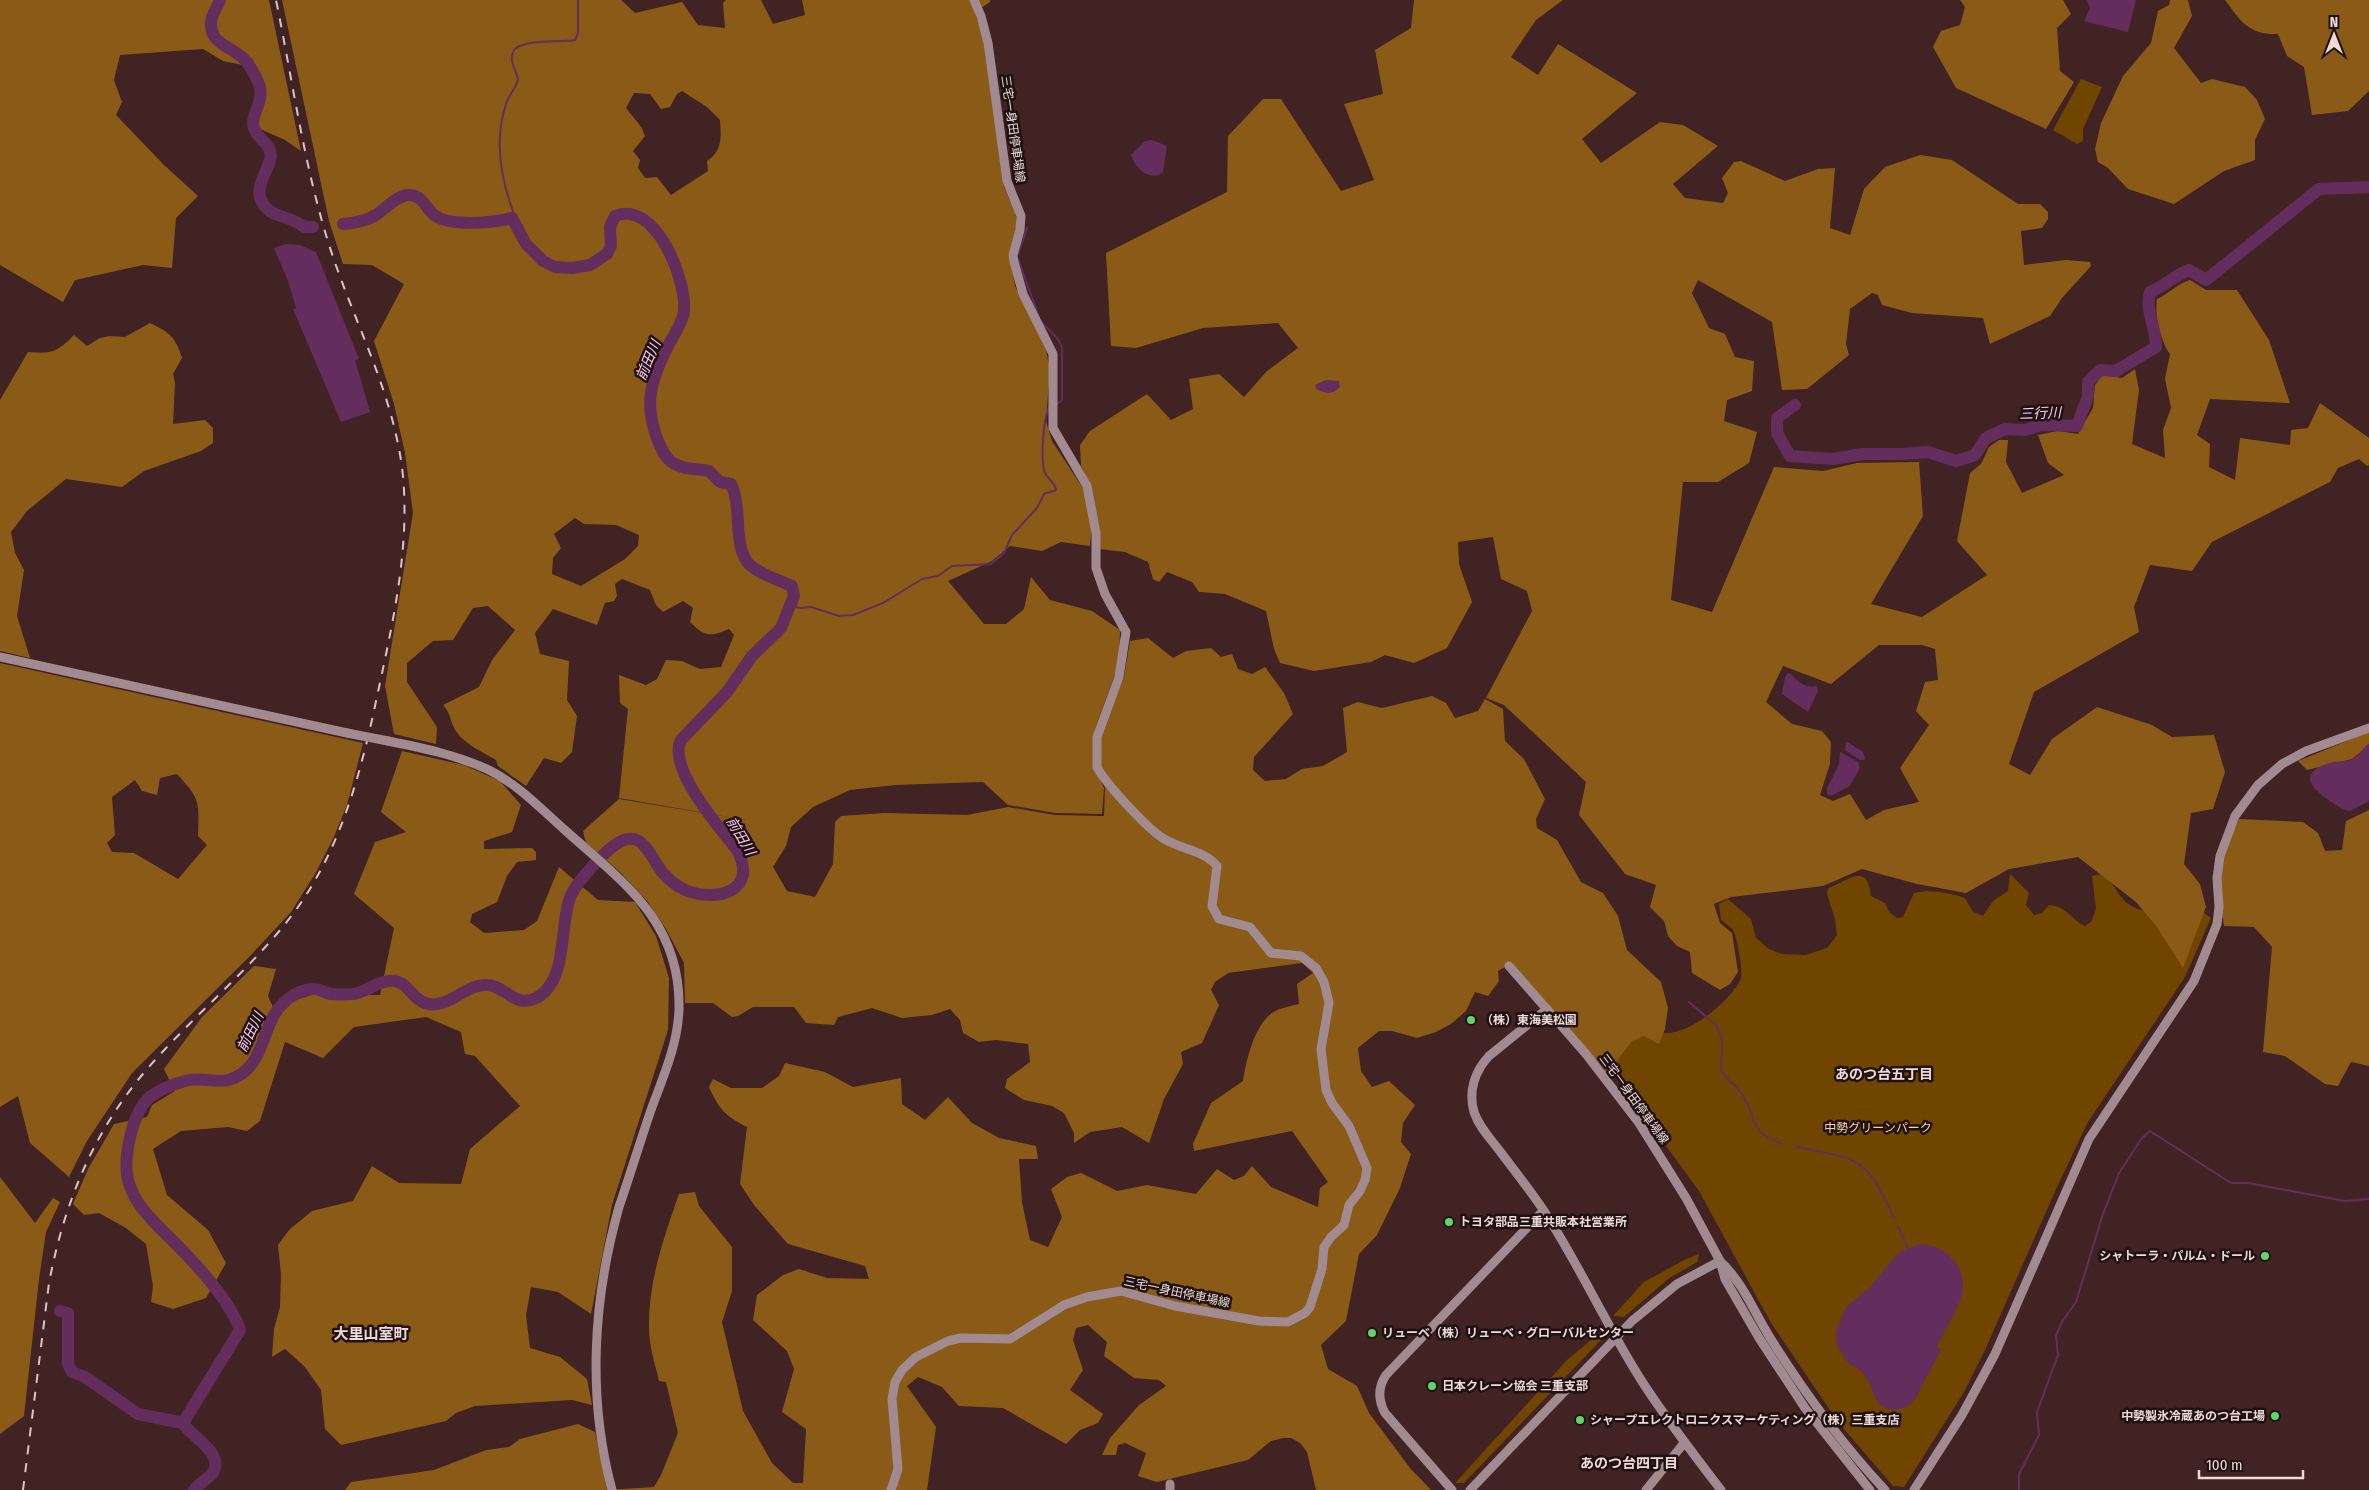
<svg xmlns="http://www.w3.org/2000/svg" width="2369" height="1490" font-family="'Fira Sans Condensed','Noto Sans JP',sans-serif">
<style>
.green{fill:#6f4500}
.forest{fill:#8a5b16;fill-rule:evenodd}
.water{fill:#632e5d}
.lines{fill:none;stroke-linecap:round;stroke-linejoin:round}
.stream{stroke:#632e5d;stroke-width:2}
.river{stroke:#632e5d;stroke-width:12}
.secondary{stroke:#a28a91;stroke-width:9}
.rail{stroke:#dbc5c4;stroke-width:2;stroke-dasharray:9 9;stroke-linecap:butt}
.secondary-bridge{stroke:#a28a91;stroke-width:9}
.poi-dot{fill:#60d56a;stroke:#1f1111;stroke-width:2}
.labels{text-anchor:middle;stroke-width:5;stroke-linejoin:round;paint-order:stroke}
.street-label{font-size:12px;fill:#eed9d8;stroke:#1f1111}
.poi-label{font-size:12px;font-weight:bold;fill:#eed9d8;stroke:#1f1111;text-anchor:start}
.park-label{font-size:12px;fill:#fbd2a1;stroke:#1f1111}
.water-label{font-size:14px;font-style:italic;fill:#fdcaf4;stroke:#1f1111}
.neighbourhood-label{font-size:14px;font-weight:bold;fill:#eed9d8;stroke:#1f1111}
.quarter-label{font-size:15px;font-weight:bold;fill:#eed9d8;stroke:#1f1111}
</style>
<rect width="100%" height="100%" fill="#412323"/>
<!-- green -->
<g class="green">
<polygon points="2081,79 2102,87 2083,129 2083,141 2077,144 2053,130"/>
<path d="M2010,874l19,19 -3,12 8,10 8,-2 7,-8c16,0 23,15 36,21l6,-4 5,-13 -4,-33 10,-2c12,8 15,21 25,29 16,14 57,10 76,9l8,6 -26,59 -97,145 -31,65 -72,163 -21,42 -60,95 -11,-1 -55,-64 -67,-99 -72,-132 -95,-130 36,-35c8,2 18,7 26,7 24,1 66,-33 75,-55 2,-6 -4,-42 -8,-48 -3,-4 -8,-7 -12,-10l-2,-16 9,-5 23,20 5,19 13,11 13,5 23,1 22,-7 10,-13 -2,-16 -8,-25 1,-6c19,-6 39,-28 43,8l14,7 4,9 8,6 6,-1 11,-24c18,-4 34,0 51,5l8,14 10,4 10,-15 15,-10z"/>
<polygon points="1699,1254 1697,1262 1668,1279 1624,1317 1613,1316 1644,1282 1686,1259"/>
<polygon points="1603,1330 1602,1339 1464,1483 1455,1483 1567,1360"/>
</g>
<!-- forest -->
<g class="forest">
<polygon points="0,0 269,0 301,151 285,140 258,128 260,83 253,67 223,61 203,49 120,55 114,80 122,102 116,115 164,165 198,196 176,218 172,268 143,265 75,280 63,302 0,265"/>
<path d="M282,0h339l14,13 47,-11 16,23 27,3 -2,-25 3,-3h35l12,24 32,-9 -3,-15h188v2l-15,10 8,25 21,150 11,25 3,16 -8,30 5,28 31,64 4,20 -4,51 6,20 34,52 6,30 -2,23 -29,-4 -19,9 -32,-5 -18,15 -44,20 36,43h22l18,-15 7,-32 19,23 42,11 28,19 -1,33 -25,69 -1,32 11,24 -2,26 -47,-1 -47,-8 -25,-23 -88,3 -45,5 -37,17 -22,20 -5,19 -13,21 14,24 28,6 18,-33 2,-42 6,-6 44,-3 82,2 41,-8 47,8 49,1 1,-28 -5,-24 -1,-19 10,-33 15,-35 6,-36 18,-3 25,20 13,-7 25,-3 10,9 11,-3 6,15 14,5 13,-7 19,26 9,21 -39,43 -1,13 12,11 21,-2 16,-10 21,-3 24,-14 -4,-44 15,-6 24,6 50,-12 14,7 9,15 23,-7 7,-12 18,10 2,32 19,18 21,40 -9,20 1,9 20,12 24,42 22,11 15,23 9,34 34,32 7,26 -3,21 -6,15 -15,-8 -12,5 -25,33 -56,-66 -41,-44 -12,7 1,10 -11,15 -13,-4 -9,19 -15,13 -15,8 -19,6 -25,-7h-13l-21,17 3,23 11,16 17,-6 26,24 -12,18 -2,19 10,12 -11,34 -23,47 -18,19 -13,67 -25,24 7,24 29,17 12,27 41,55 21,22h-115l-9,-38 -7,-9 -9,-5h-8l-12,3 -23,19 -91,22 -19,-6 8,-23 -21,-10 -7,2 -2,10h-14l8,-17 29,-33 27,-19 -7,-6 -25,-2 -30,-22 3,-14 -19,-17 -12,3 -3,12 10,30 -13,20 33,24 -5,9 -18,7 -14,14 -63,-36 -44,-2 -17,-19 -24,-10 -11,9 29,41 -9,63h-582l6,-8 83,-12 52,-20 23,-3 11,-8 58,-15 17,8 12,58 47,-3 7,-12 17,-42 -12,-51 -7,-1c-4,-17 -10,-35 -10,-53 -1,-46 15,-91 30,-134l16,-2 4,14 33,41v44l-10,31 21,89 29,52 21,20h10l3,-54 -24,-17 12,-43 -7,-18 -34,-31 4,-25 26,-20 16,-6 28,9 42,1 -4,-13 -77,-22 -34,-39 -14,-21 7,-57c-22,-11 -28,-18 -38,-40l4,-8 18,9h31l17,-12 6,-13 40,9 28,15 48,-9 1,26 23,16 23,-23 24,26 27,15 37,8 2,13h-19l3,43 8,38 18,7 14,-30 -11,-28 16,-12 14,-4 36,18 30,-6 49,9 21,-25 17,11 10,-4 8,-10 19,21 47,20 2,-19 8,-6 -36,-51 -98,20 -1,-7 18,-41 32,-22c3,-20 11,-55 29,-68 7,-5 19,-7 27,-9l-2,-20 16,-11 -11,-10 -74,10 -13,9 -4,8 8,15 -17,38 -21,9 2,12 -19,35 -15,44 -27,-16 -32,5 -16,11v-10l-10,-20 -12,-7 -28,-6 -19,-12 2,-9 23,-17 -2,-18 -32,-4 -17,2 -16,-9 -3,-13 -10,-11 -18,6 -30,3 -30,-10 -34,9 -4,8 -28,-2 -12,-16h-41l-15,9 -6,1 -19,-14h-28l-1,-40 -18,-34 -19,-28 -27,-29 -34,-29 -3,-12 36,-32 127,21 -127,-22 9,-89 -8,-6 -1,-28 27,10 11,-6 9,-19 16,1 18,8 21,-2 13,-32 -5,-6c-19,8 -24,8 -39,-7l3,-14 -10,-7 -20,11 -7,-7 -6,-15 -28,-11 -7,5 2,12 -3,5 -9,2 -8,22 -44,-16 -18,24 5,21 29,7 -2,39 10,16 -5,36 -11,11 -17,-5 -18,28 -28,-20 -2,-6c-15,-9 -35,-17 -43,-34 -3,-8 -3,-13 -10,-21l36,-18 13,-27 23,-30 -27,-24 -15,2 -20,32 -20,1 -26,22v19l30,45 -1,17 -42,-10 -9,-48 28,-173 -8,-60 -11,-49 -20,-63 30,-57 -32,-19 -29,-1 -14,-43zM682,91l25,16 13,13c1,16 3,31 -13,41l1,10 -37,24 -14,-18 -12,1 -7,-10 2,-8 -7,-9 12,-15 -3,-8 -16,-20 8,-15 16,1 11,15 9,-2 7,-13zM575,518l9,6 32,1 23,10 -1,11 -13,13 -44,27 -29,-12 1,-16 8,-10 -7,-14z"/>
<path d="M1414,0h149l-27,20 -25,37 27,18 20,-31 79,49 -55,46 19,24 59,-41 23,3 35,21 -45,38 12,14 38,5 5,-10 -6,-15 12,-16 7,-1 44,20 33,-12 17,-1 -5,60 20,7 14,-46 21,-22 35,-12 32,5 66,44h22l8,8v7l-6,9 -21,3 3,34 42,-5 24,2 1,4 -29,32 -12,18 -60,28 -7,-26 -71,-5 -30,-8 -4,-10 -6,-2 -22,16 -4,35 3,11 -42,34 -25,1 -10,-68 -74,-42 -6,13 17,35 16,6 10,23 19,4 -2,30 -25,9 -3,21 33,11 -8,31 -31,19h-35l-12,118 41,12 62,-145 49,4 34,-8 62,-1 4,54 -52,88 51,13 65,-42 -30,-34 13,-68 11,-9 8,-17 10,-7h9l-2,22 16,31 42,-18 -16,-12 -10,-28 20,-4 20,3 15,-26 2,-23 8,-10 19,3 13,-9 4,21 -7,54 33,14 -2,-28 8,-22 -6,-29 5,-25c-9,-12 -16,-40 -13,-55 12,-5 21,-16 33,-19l16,10h31l32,50 21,63 -80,-4 -13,36 13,9 -1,23 26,13 5,-42 50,7 1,-15 17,-2 12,-25 49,35v27l-2,1 -8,-7 -21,9 -8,14 -118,60 -20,29 -42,-6 -16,42 5,25 -105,60 -25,72 21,11 22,-36 45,-32 55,18 20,12 42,-2 11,37 -12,37 -22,4 -7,51 16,20 6,23 -23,61 -26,-41 -21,-25 -58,-45 -69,12 -43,24 -49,-9 -55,-15 -39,17 -92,11 -17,7 6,19 12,10 6,39 -8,12 -10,6 -28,-17 -2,-21 -13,-6 -9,-10 -4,-15 -14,-14 6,-22 -31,-11 -46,-59 7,-33 -82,-77 -18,-7 46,-87 -5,-20 -26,-12 -8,-42 -35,5 1,22 13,38 -25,46 -33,15 -29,-8 -14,7 -57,9 -34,-8 -6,-14 -8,-38 -41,-17 -26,-2 -7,-10 -25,-10 -8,10 -6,-3 -5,-17 -23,-10 -26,-3 -9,-65 -9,-18 -1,-21 10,-14 57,-37 24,26 22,-11 -4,-30 30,-5 25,23 23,-26 31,-23 -20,-25 -75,5 -67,20 -25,-2 -5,-93 121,-61 1,-56 35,-37h18l60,92 33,-11 -30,-76 39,-10 -8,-44 36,-22zM1879,645h43l13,4 3,31 -13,2 -9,29 13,14 -29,43 19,34 -35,8 -18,10 -16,-26 -17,7 -13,-6 10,-31 1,-22 -9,-11 -30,-7 -26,-22 17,-36 48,18z"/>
<polygon points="1960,0 2063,0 2071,14 2057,28 2060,71 2074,82 2046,129 1956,88 1933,47 1941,31 1960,25 1965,7"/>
<polygon points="2170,0 2188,0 2192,16 2174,48 2201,83 2212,79 2245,87 2257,100 2265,119 2255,140 2255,160 2224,171 2174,204 2128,189 2108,168 2098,162 2095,149 2101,123 2123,76 2151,43 2158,11 2169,5"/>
<path d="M2225,0h144v91l-21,20 -36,4 -8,-48 -17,-11 -9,-22c-30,1 -37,-13 -53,-34z"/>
<path d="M150,323c20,10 25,13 32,35l-9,16 2,9 -2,41 32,-4 8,8v15l-12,8 -57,20 -22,16 -56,-8 -39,32 -16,21 4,21 9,17 -7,46 13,42 -30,-7v-251l28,-48c25,2 29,0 46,-17l13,11 13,-8 10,-2 15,1z"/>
<path d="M0,663l363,80 -16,62 -14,34 -18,35 -24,38 -39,42 -120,119 -45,68 -18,36 -39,-34 -12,-47 -18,11zM177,774c24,26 22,28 21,62l9,9 -29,34 -44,-26 -22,-1 -5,-9 8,-8 -3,-38 23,-17 7,11 15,4 3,-17z"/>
<polygon points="2369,732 2369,745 2352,759 2307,770 2298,761"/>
<polygon points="402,751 464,765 500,781 521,805 512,832 484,841 484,849 532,848 536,852 536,860 517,862 507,876 497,902 472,914 470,922 484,933 524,930 537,921 559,867 598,900 635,902 656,936 669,978 668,1030 612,1205 591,1314 558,1292 531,1287 526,1315 530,1348 560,1357 587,1379 592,1405 572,1400 475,1406 456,1413 446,1421 341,1445 325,1429 321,1390 305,1367 285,1349 272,1357 274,1329 280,1307 281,1274 278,1245 289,1230 312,1211 353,1201 372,1166 399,1183 461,1184 470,1149 520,1106 475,1056 465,1054 461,1032 426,1017 354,1027 323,1058 285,1042 260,1121 247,1131 228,1127 181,1131 153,1149 167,1195 208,1230 226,1263 206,1298 173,1309 151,1302 153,1286 146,1244 126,1228 99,1213 84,1215 73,1204 88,1169 114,1124 147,1117 152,1105 175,1091 164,1069 202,1017 254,966 276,969 268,996 273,1007 315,994 380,995 394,928 354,894 375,842 406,832 381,812"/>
<polygon points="2369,810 2369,1066 2351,1062 2338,1086 2325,1084 2285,1056 2263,1052 2272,947 2254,927 2224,926 2217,883 2224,853 2239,819 2303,822 2318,833 2325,851 2342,850 2346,821"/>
<polygon points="0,1177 35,1223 53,1198 60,1202 46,1232 39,1279 24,1416 0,1434"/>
</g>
<!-- water -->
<g class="water">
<polygon points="2087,0 2136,0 2128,32 2084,21 2090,8"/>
<path d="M1152,140l15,6 -4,26c-12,11 -28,-4 -32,-17l14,-14z"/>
<polygon points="286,244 300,245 316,252 359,359 355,360 370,412 341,422 293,309 296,308 288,281 274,248"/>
<path d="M1326,380l13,1 1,6c-8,8 -14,7 -24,2l-1,-4z"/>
<path d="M1788,673h2c8,9 15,15 27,13l1,5 -10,21 -26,-18 3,-17z"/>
<polygon points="1846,741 1863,752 1865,758 1864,760 1860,760 1845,750"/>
<path d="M2369,743v58l-19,10 -6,-1c-20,-13 -59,-35 -11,-48 7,-1 13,0 19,-3 7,-3 11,-11 17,-16z"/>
<polygon points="1840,752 1858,762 1860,768 1850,786 1831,796 1827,794 1827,788 1839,764"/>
<path d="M1921,1244c24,1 44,21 42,46 -1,12 -20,44 -26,57l4,3 -27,51 -9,7 -11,2 -9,-2 -8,-6 -9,-22 -6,-8 -15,-10 -10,-17 -1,-11 3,-11 8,-17 22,-18 25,-30 9,-8z"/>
</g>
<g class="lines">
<!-- stream -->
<g class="stream">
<path d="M512,218l1,-7c-13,-35 -19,-71 -7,-107 3,-9 10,-16 12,-25 -2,-9 -9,-17 -5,-27 5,-14 49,-9 62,-12l3,-7v-33"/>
<polyline points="1018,254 1027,228"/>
<polyline points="1018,259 1039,317"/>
<path d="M1041,321c7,10 19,16 21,27v52l-6,5"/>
<path d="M791,606l10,2 10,-1 28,9 14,-1 30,-12 39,-24 16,-3 14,-10 39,-2 13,-11 8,-18 25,-27 7,-14 12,-4c-1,-9 -10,-11 -12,-20 -3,-15 -1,-49 5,-63"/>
<path d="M1689,1002l28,24 5,14 -1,31c5,9 15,14 21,23 16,25 6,38 40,50"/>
<path d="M1797,1147c63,12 70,11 97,71"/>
<polyline points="1898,1226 1908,1249"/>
<polyline points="2019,1490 2019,1474 2039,1435 2037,1412 2058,1355 2056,1336 2062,1322 2076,1302 2103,1214 2119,1173 2142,1138 2150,1131 2231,1183 2248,1183 2345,1201 2369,1199"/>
</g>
<!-- river -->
<g class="river">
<path d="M220,0c-2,6 -6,11 -8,17 -7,27 21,29 34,44 5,6 10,16 13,23 7,16 -10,32 -5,44 4,13 20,16 16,32 -3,12 -15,27 -9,40 8,19 28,14 43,27h9"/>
<path d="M1795,405l-18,13v15l13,23 43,3 29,-5h40l26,-2 28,9 19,-6 11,-17 19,-9 20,1 16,-5 36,1 11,-30v-14l12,-12 16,1 40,-24c0,-20 -11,-35 -6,-55 15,-6 25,-17 39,-22l17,10 113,-91 50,-2"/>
<polyline points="60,1311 68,1313 68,1364 72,1372 85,1377 138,1414 183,1423"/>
<path d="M194,1490c5,-7 16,-12 20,-19 9,-19 -23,-34 -31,-48l57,-93c-10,-30 -44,-66 -66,-88 -18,-18 -40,-37 -46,-62 -5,-22 4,-68 22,-83 9,-7 24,-13 35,-16 21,-6 38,8 59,-9 16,-13 19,-35 28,-53 7,-15 25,-31 43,-30 5,0 10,4 16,5 6,1 16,0 22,0 13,-2 23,-12 36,-13 19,-2 21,17 36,22 22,8 41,-20 62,-18 20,1 28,25 51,12 31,-18 21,-76 33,-102 7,-14 32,-42 44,-50 28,-20 35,13 48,28 6,7 14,13 22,17 32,13 74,1 52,-40 -18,-23 -70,-82 -56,-110l46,-48 25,-36 29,-28 13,-32 -2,-10c-13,-6 -31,-11 -42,-21 -18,-17 -7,-56 -19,-81l-11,-2 -11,-11c-14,-3 -22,0 -36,-8 -8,-5 -12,-15 -15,-22 -14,-36 -8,-58 8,-91 6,-13 16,-25 18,-38 3,-31 -28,-113 -69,-96l-5,11 1,19 -4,8 -17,11 -18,3 -17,-1 -12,-6 -17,-17 -14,-26c-19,5 -62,9 -78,-3 -9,-8 -12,-21 -27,-20 -12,2 -22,14 -31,20 -10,6 -22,8 -33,9"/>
</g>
<!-- secondary -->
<g class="secondary">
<polyline points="0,657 347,733"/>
<path d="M388,741c35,7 69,14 101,29 30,15 53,40 77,61 58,52 115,91 113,178 -1,35 -16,68 -28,101 -11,32 -21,65 -32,97 -26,92 -32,190 -7,283"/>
<polyline points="1509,966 1586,1054 1639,1123 1686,1198 1720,1261 1725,1279 1759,1338 1805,1408 1870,1490"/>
<path d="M1547,1009l-58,47c-14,15 -21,35 -15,56 5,15 16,26 25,38 15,20 31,40 45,61 36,55 63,116 99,172 24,37 51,72 78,107"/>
<path d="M1720,1261c24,22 36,56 54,83 33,52 69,101 111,146"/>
<polyline points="1170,1484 1170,1490"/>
<path d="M891,1490l7,-21 -6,-70 3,-17 7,-12 14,-13 32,-16 13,-3 49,1 54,-34 23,-8 34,-6 54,15 84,15 29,1 17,-9 5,-6 12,-38 2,-22 7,-10 13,-12 5,-20 11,-14 5,-11 2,-12 -18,-42 -17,-23 -6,-13 -5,-41 8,-46 -5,-21 -8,-14 -15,-12 -30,-3 -21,-26 -31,-8 -7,-13 5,-40c-12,-15 -35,-17 -51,-26 -16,-8 -61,-57 -69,-73v-30l22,-60 7,-45 -21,-38 -9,-26v-35l-9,-47 -34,-58v-74l-30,-60 -9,-32 -1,-7 7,-25 1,-14 -14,-35 -19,-138 -7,-27 -7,-16"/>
<path d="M1452,1490l-67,-77c-7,-13 -7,-26 1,-38l157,-164"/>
<polyline points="1470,1490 1632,1321 1677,1284 1720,1261"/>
<polyline points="1646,1490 1684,1443"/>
<polyline points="1914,1490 1962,1415 1995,1354 2089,1139 2194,981 2217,924 2219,907 2217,878 2220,856 2235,816 2258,785 2282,764 2306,751 2369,728"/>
</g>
<!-- rail -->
<path class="rail" d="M23,1490l26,-207c15,-80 45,-153 99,-215 46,-53 102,-98 145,-154 46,-62 66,-134 82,-208 16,-76 35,-152 28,-230 -9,-86 -53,-160 -77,-241 -23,-77 -34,-157 -50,-235"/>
<!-- secondary-bridge -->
<polyline class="secondary-bridge" points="347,733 388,741"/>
</g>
<!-- markers -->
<g class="poi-dot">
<circle cx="1471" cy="1020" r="5"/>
<circle cx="1449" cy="1222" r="5"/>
<circle cx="2265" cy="1256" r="5"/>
<circle cx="1372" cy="1333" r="5"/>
<circle cx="1432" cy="1386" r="5"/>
<circle cx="2275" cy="1416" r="5"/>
<circle cx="1580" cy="1420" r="5"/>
</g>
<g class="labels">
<!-- street labels -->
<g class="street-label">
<text transform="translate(1013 129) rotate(82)" y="4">三宅一身田停車場線</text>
<text transform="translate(1634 1099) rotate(54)" y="4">三宅一身田停車場線</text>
<text transform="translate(1177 1292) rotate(12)" y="4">三宅一身田停車場線</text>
</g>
<!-- poi labels -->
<g class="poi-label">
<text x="1481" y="1024">（株）東海美松園</text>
<text x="1459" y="1226">トヨタ部品三重共販本社営業所</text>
<text x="2255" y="1260" text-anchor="end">シャトーラ・パルム・ドール</text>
<text x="1382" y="1337">リューベ（株）リューベ・グローバルセンター</text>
<text x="1442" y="1390">日本クレーン協会 三重支部</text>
<text x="2265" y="1420" text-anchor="end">中勢製氷冷蔵あのつ台工場</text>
<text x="1590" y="1424">シャープエレクトロニクスマーケティング（株）三重支店</text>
</g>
<!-- park labels -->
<g class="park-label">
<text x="1878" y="1132">中勢グリーンパーク</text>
</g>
<!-- water labels -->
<g class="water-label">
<text transform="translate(648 360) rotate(-67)" y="5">前田川</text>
<text transform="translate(2040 413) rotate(-2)" y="5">三行川</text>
<text transform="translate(741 836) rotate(59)" y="5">前田川</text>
<text transform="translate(250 1032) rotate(-64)" y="5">前田川</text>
</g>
<!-- neighbourhood labels -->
<g class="neighbourhood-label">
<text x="1884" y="1079">あのつ台五丁目</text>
<text x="1629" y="1468">あのつ台四丁目</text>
</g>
<!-- quarter labels -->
<g class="quarter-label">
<text x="371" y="1339">大里山室町</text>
</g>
</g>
<!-- north arrow -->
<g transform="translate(2334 35)" stroke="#1f1111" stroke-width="4" paint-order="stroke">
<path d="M0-4L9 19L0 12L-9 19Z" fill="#eed9d8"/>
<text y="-8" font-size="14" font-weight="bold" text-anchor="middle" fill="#eed9d8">N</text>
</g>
<!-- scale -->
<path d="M2199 1470v8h104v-8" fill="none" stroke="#eed9d8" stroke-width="2.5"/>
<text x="2206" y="1470" font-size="15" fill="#eed9d8" stroke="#1f1111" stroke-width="4" paint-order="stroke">100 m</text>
</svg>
